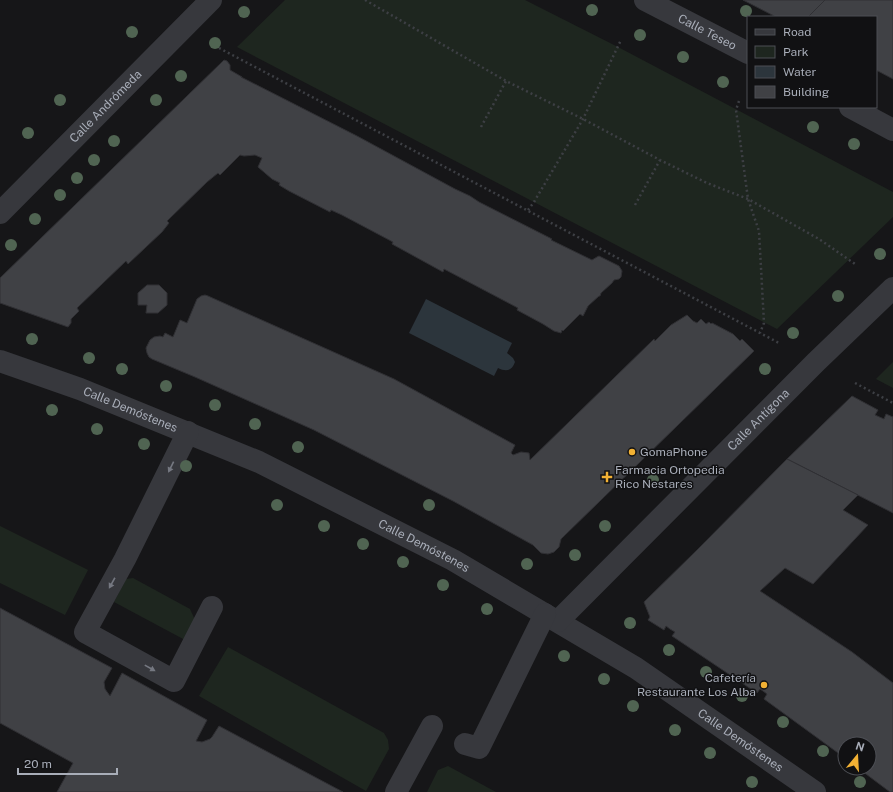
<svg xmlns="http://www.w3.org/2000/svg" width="893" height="792" font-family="'Public Sans',sans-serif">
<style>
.green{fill:#1e261f}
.water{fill:#2c353c}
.building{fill:#404145;stroke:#303034}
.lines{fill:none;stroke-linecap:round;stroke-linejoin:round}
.path{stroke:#3d3f44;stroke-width:2.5;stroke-dasharray:2 3;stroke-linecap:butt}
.minor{stroke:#37383d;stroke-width:22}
.tree{fill:#506452}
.oneway{fill:#757881}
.poi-dot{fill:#f2b134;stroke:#111113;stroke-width:1.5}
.labels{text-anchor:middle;stroke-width:3;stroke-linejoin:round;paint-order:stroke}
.street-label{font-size:12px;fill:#a8adb8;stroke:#111113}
.poi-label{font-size:12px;fill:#a8adb8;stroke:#111113;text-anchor:start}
</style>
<rect width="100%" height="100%" fill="#161618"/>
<!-- green -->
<g class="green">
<polygon points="285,0 525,0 618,47 893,192 893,217 777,329 237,47"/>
<polygon points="893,362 893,388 876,379"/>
<polygon points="0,526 88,570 65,615 0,583"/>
<polygon points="133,578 190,609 195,620 185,640 114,602 126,579"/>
<polygon points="228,647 384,733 388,740 389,749 366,791 199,696"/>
<polygon points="448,766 496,792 427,792 438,770"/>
</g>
<!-- water -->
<path class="water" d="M426,299l86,44 -5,10 6,5 2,4c-3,9 -9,10 -17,6l-4,8 -85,-43z"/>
<!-- building -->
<g class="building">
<polygon points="743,0 825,0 808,17 776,17"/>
<polygon points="825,0 893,0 893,79 876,70 876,17 808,17"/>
<polygon points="224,60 227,61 230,65 230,70 242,77 241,77 357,136 455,189 470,196 479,202 552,239 551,240 592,260 597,257 599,256 619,266 622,271 621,277 619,279 614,280 612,283 601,293 600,296 599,296 588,306 583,316 580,314 563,331 562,330 561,333 554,331 543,324 517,310 518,308 444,269 443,272 392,244 393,242 342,215 331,210 330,212 289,191 279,185 280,183 272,179 258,167 262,158 255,155 244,156 240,155 220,175 218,173 207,182 167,221 169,223 162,232 128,264 126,261 77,308 79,311 71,319 71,323 68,327 0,303 0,278"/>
<polygon points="147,285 159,285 167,293 167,305 158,313 146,313 147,305 138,305 138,293"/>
<polygon points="205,295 208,296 228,305 394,379 515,445 511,453 513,455 521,452 529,453 530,460 654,339 655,341 671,325 687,315 693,321 697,323 701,319 706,324 709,322 711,324 712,323 733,334 740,341 742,339 754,351 716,388 561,539 559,547 554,552 548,554 541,553 533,545 453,501 314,430 195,377 152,359 149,357 147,353 146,348 150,340 154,337 160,336 163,337 165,333 173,337 180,320 187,323 197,299 201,296"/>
<polygon points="852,396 878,410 875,415 884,419 886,414 893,417 893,513 787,459"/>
<polygon points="787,459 858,495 843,510 868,525 813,584 785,568 760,591 852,652 893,683 893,792 890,792 858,768 869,768 869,744 845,744 845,758 764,699 767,694 763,691 760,689 757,693 672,636 675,632 670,629 666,626 664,630 648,620 650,617 644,602 697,550"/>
<polygon points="0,608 112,668 104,682 105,689 110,696 122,673 207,720 196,741 202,742 210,739 212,737 219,726 343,792 57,792 73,763 0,723"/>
</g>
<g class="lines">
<!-- path -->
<g class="path">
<polyline points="365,0 506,81 583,119 660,160 707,183 748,199 819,239 855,264"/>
<polyline points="219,48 779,343"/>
<polyline points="739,101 736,110 748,199 759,231 764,323 760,333"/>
<polyline points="481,127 506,81"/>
<polyline points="635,205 660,160"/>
<polyline points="528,210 534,202 583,119 621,40"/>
<polyline points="855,383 893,403"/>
</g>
<!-- minor -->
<g class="minor">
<path id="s1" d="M645,0l103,53"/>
<polyline points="850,107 893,130"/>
<path id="s2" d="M0,213l211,-213"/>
<path id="s3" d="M0,361l80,28 179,73 194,98 183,108 179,124"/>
<polyline points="188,432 125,559 85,632 174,681 212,607"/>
<path id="s4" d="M558,621l16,-16 242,-243 77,-74"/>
<polyline points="465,744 479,748 545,614"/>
<polyline points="396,792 432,726"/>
</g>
</g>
<!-- trees -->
<g class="tree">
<circle cx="592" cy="10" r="6"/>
<circle cx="746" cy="11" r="6"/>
<circle cx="244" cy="12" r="6"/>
<circle cx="132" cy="32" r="6"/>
<circle cx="640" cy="35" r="6"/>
<circle cx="215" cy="43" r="6"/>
<circle cx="683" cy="57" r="6"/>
<circle cx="181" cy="76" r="6"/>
<circle cx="723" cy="82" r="6"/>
<circle cx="60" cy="100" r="6"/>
<circle cx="156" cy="100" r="6"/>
<circle cx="813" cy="127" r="6"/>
<circle cx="28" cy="133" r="6"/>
<circle cx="114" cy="141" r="6"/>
<circle cx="854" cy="144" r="6"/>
<circle cx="94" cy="160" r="6"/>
<circle cx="77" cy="178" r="6"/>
<circle cx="60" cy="195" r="6"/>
<circle cx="35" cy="219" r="6"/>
<circle cx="11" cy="245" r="6"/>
<circle cx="880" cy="254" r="6"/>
<circle cx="838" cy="296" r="6"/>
<circle cx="793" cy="333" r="6"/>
<circle cx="32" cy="339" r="6"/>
<circle cx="89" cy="358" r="6"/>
<circle cx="122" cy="369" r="6"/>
<circle cx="765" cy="369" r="6"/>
<circle cx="166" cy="386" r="6"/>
<circle cx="215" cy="405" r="6"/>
<circle cx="52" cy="410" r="6"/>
<circle cx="255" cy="424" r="6"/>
<circle cx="97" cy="429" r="6"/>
<circle cx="144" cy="444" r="6"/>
<circle cx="298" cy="447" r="6"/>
<circle cx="186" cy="466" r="6"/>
<circle cx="653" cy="480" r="6"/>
<circle cx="277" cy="505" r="6"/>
<circle cx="429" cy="505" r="6"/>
<circle cx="324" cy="526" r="6"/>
<circle cx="605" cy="526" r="6"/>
<circle cx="363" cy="544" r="6"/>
<circle cx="575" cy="555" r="6"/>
<circle cx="403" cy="562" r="6"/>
<circle cx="527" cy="564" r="6"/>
<circle cx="443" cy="585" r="6"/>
<circle cx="487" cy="609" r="6"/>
<circle cx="630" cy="623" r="6"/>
<circle cx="669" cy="650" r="6"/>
<circle cx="564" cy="656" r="6"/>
<circle cx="706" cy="672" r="6"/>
<circle cx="604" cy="679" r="6"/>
<circle cx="742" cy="696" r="6"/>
<circle cx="633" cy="706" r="6"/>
<circle cx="783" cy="722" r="6"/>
<circle cx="675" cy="730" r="6"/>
<circle cx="823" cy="751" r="6"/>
<circle cx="710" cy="753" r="6"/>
<circle cx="752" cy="782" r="6"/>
<circle cx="860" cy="782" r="6"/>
</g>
<!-- one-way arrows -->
<defs><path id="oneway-solid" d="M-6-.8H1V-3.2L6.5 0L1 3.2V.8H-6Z"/></defs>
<g class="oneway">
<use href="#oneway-solid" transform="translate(171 467) rotate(116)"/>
<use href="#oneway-solid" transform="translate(112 583) rotate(119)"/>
<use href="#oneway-solid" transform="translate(150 668) rotate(29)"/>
</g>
<!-- markers -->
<g class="poi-dot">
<circle cx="632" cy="452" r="4"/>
<path d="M605 471h4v4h4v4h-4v4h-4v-4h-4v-4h4z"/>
<circle cx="764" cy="685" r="4"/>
</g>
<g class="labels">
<!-- street labels -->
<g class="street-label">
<text dy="4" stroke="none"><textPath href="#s1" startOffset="70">Calle Teseo</textPath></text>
<text dy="4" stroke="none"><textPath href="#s2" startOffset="150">Calle Andrómeda</textPath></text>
<text dy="4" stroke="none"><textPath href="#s3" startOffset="139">Calle Demóstenes</textPath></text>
<text dy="4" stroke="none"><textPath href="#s4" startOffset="284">Calle Antígona</textPath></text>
<text dy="4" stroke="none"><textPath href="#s3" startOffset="463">Calle Demóstenes</textPath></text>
<text dy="4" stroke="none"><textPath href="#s3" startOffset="835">Calle Demóstenes</textPath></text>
</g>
<!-- poi labels -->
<g class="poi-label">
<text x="640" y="456">GomaPhone</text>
<text x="615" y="474">Farmacia Ortopedia<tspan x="615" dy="14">Rico Nestares</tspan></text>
<text x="756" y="682" text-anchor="end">Cafetería<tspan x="756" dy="14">Restaurante Los Alba</tspan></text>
</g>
</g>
<!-- legend -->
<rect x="747" y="16" width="130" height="92" fill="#111113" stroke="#4d4f55"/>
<rect x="755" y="29" width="20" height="6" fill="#37383d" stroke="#4d4f55"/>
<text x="783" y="36" font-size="12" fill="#a8adb8">Road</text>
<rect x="755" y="46" width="20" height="12" fill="#1e261f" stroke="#4d4f55"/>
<text x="783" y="56" font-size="12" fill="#a8adb8">Park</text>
<rect x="755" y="66" width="20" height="12" fill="#2c353c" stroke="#4d4f55"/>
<text x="783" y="76" font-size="12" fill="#a8adb8">Water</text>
<rect x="755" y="86" width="20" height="12" fill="#404145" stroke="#4d4f55"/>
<text x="783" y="96" font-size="12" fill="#a8adb8">Building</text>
<!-- north arrow -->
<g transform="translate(857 756) rotate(18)"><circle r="19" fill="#111113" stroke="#4d4f55"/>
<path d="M0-3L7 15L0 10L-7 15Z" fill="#f2b134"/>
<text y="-6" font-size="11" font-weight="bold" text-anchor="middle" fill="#a8adb8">N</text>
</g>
<!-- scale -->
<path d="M18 768v6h99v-6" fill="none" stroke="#a8adb8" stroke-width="2"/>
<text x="24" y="768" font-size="12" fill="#a8adb8" stroke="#111113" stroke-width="3" paint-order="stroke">20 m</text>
</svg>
